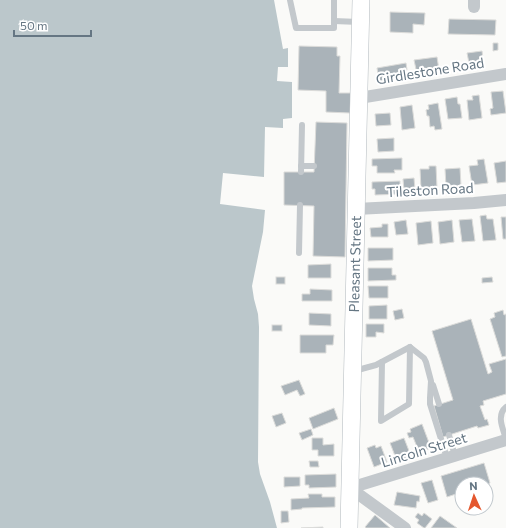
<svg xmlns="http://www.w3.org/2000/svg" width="506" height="528" font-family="Commissioner,sans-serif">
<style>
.water{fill:#bbc7cb}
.building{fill:#aab3b9;stroke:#dcdcda}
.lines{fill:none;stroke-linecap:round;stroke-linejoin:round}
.secondary-casing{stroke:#b3babf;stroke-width:18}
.lane{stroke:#c3c8cc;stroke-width:6}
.street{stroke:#c3c8cc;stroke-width:12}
.secondary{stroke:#fff;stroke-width:17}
.labels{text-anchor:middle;stroke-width:4;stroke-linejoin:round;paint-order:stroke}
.street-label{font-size:14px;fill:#657683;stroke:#fff}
</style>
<rect width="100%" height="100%" fill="#fafaf8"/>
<!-- water -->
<polygon class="water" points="0,0 274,0 283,49 288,48 288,67 278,67 277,81 292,82 292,118 283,119 283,128 265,127 264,177 223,173 220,204 265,210 263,232 252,286 254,299 258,314 259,327 258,462 260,474 270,502 277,528 0,528"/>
<!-- building -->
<g class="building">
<polygon points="390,12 425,13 424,25 413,24 413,33 390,32"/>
<polygon points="449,19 496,20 495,35 448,34"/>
<polygon points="493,43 498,43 498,50 493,51"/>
<polygon points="299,46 337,47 337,56 340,56 339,93 351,93 350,113 326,112 326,91 298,90"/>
<polygon points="482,51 484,65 470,68 467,53"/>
<polygon points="437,57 439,70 417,74 414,60"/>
<polygon points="406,63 407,70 402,71 403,77 379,81 377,68"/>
<polygon points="503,91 506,113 491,115 490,109 493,108 491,92"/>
<polygon points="479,95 482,118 469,120 467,100 473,100 472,96"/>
<polygon points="457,97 458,104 460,104 462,118 448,119 445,99"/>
<polygon points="438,103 442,129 435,130 434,126 430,127 429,116 427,116 426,110 429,109 428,105"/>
<polygon points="412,105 415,128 402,130 400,107"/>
<polygon points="390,113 391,125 376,126 375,114"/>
<polygon points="316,122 347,123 345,257 313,256 314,206 284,205 284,172 314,172"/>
<polygon points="394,138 394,151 378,152 377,139"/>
<polygon points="402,158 402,170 394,170 395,173 377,173 377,166 372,166 372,159"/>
<polygon points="484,159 488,183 472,185 469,166 478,165 477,160"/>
<polygon points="506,161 506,182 497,183 494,163"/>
<polygon points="429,166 436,166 437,188 421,189 420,169 429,169"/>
<polygon points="460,168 461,186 446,186 445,169"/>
<polygon points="414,178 415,190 404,190 403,179"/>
<polygon points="400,181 400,187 402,187 402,194 375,195 375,189 372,189 372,182"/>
<polygon points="486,215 487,219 493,219 496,240 483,241 480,216"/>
<polygon points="501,217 506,217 506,239 503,239"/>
<polygon points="472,219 475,241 462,242 459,220"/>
<polygon points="406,220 408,234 396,235 394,222"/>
<polygon points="452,220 454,242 440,244 438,222"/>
<polygon points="431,221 433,243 418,245 416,223"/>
<polygon points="382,224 388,224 388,237 371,237 370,228 382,227"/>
<polygon points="368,248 393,248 393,260 368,261"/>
<polygon points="331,264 331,278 308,278 308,265"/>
<polygon points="368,268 392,268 392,275 396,275 396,280 368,281"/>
<rect x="276" y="277" width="9" height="7"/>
<polygon points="492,277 493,282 482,283 482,278"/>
<polygon points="368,286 388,286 388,298 369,298"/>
<polygon points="310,289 332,290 332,301 302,301 302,294 310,294"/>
<polygon points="387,305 387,319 369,319 369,306"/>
<polygon points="402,309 404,318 395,320 393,311"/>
<polygon points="503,310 504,315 506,314 506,356 502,357 490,319 495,317 494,313"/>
<polygon points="309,313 331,314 331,326 309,325"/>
<polygon points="471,319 488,374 492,372 489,364 506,359 506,394 483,401 484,405 480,406 485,420 487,419 489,425 478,428 477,426 443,437 434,406 453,400 432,331"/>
<polygon points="366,324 384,324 384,333 376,332 376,337 366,337"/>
<rect x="272" y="325" width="10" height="6"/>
<polygon points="300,335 334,335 333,345 326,345 326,353 300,353"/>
<polygon points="299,380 305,394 300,396 297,390 285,395 281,386"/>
<polygon points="334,408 338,419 313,429 309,418"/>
<polygon points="282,413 286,423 276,427 272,416"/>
<polygon points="422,424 431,448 419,452 413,437 409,438 407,433 411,432 410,429"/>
<polygon points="311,429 313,435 302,440 299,433"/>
<polygon points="312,438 323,438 323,445 334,444 334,456 318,456 318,450 312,450"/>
<polygon points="404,438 411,456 397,461 390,443"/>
<polygon points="375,445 376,448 381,446 387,462 374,467 367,448"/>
<polygon points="309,461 318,461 319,467 310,467"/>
<polygon points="484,463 490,483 486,485 462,484 462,492 447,497 441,476"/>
<polygon points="336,474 336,487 309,488 309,485 305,485 305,475"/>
<polygon points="284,477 300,477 300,486 284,487"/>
<polygon points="432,480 438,500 428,503 421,483"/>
<polygon points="397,492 420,496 419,502 417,501 416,508 394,505"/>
<polygon points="308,494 322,494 322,497 335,497 335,507 302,508 302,509 291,510 291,499 309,498"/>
<polygon points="281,511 288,511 289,522 281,523"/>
<polygon points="418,513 422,516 424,513 432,519 425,528 424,528 417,523 419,520 415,517"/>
<polygon points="375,515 390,528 366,528 365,527"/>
<polygon points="440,516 457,528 431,528"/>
<polygon points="323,527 323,528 301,528"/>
</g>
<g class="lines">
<defs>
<g id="secondary">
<path id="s1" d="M349,528l12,-528"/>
</g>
</defs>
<!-- secondary casing -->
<use href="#secondary" class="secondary-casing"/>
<!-- lane -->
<g class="lane">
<polyline points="290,0 296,28 334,28 334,0"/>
<polyline points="334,21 359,22"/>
<polyline points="301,166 314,166"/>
<polyline points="301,172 302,125"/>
<polyline points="299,253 300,205"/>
<polyline points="382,362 381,421 409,404 410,347 424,358 426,362 431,381 430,398 430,404 447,458"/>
<polyline points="354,371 376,365 410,347"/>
<polyline points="433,385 439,404"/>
<path d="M506,407c-10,8 -3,22 0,32"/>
<polyline points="449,435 455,456"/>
</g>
<!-- street -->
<g class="street">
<polyline points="474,7 474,0"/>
<polyline points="359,98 506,74"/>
<polyline points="356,209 474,203 506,200"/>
<polyline points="350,488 506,440"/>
<polyline points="350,488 405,528"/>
</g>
<!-- secondary -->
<use href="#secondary" class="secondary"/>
</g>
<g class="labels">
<!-- street labels -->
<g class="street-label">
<text transform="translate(430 71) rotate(-9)" y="5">Girdlestone Road</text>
<text transform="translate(430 190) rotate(-3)" y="5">Tileston Road</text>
<text dy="5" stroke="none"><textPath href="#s1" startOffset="264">Pleasant Street</textPath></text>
<text transform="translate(424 450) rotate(-17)" y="5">Lincoln Street</text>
</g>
</g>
<!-- north arrow -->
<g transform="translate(474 496) rotate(357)"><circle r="19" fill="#ffffff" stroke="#c1c8cd"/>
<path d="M0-3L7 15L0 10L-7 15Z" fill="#e4572e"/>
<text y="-6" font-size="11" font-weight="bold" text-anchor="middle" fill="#657683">N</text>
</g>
<!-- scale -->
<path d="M14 30v6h77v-6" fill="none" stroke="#657683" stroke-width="2"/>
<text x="20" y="30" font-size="12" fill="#657683" stroke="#ffffff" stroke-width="3" paint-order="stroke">50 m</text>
</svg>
